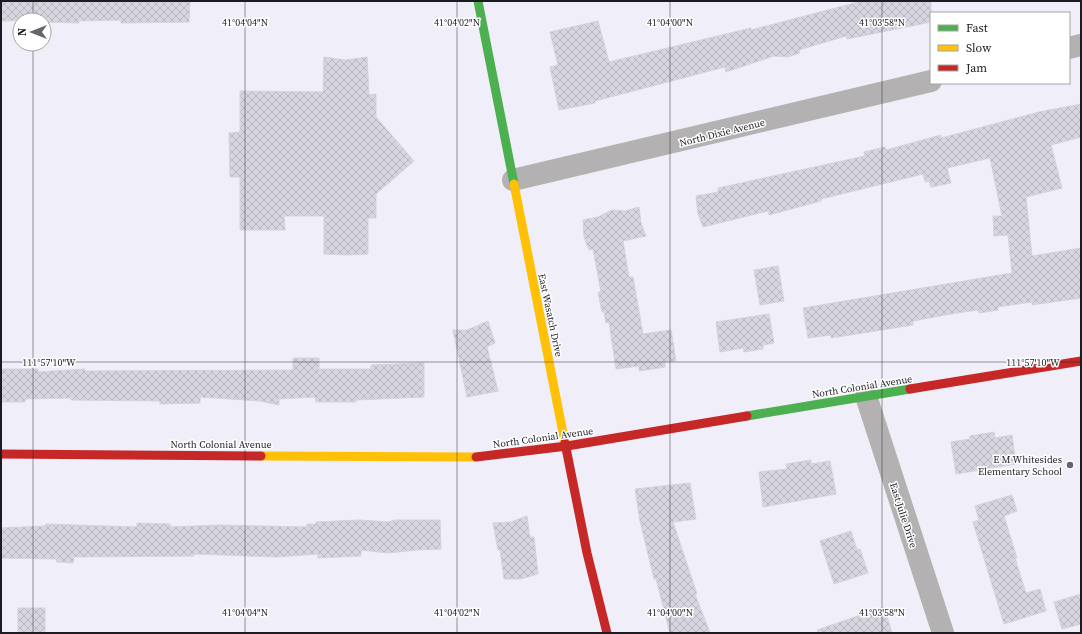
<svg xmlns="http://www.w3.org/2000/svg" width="1082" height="634" font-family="'Source Serif 4',serif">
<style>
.building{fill:url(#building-cross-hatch);stroke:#d4d3db}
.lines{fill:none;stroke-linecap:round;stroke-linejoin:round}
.street{stroke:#b3b1b1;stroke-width:22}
.fast{stroke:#4caf50;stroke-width:9}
.slow{stroke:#ffc107;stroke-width:9}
.jam{stroke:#c62828;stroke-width:9}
.ticks{fill:none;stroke:#1c1b21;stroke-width:1;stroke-opacity:0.45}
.poi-dot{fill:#66656c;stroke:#fff;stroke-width:1.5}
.labels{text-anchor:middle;stroke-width:3;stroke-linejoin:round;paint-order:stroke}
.street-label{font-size:10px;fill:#1c1b21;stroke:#fff}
.poi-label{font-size:10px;fill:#1c1b21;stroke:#fff;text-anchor:end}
.ticks-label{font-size:10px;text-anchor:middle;fill:#1c1b21;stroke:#fff;stroke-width:3;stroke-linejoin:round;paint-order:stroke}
</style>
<defs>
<pattern id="building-cross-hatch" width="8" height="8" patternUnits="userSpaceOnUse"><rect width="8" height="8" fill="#d7d5e0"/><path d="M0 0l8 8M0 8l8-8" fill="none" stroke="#b8b6c0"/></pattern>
</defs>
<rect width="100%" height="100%" fill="#f0eef8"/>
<!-- building -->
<g class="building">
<polygon points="1,1 190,1 189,22 121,23 121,20 78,21 79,23 44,22 44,20 1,21"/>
<polygon points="862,1 931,1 931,22 847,39 846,36 799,50 800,53 788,57 774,56 726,72 725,67 595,101 595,103 559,110 550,67 558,65 550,32 598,21 609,62 751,28 751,30"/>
<polygon points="324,57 346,60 367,57 369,95 376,94 376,117 414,161 376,194 376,218 368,218 368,254 347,255 324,254 324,216 284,216 285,230 240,230 240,177 230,177 229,133 240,132 240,91 323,92"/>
<polygon points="1081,104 1081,137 1051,145 1062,188 1026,197 1032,256 1081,248 1081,298 1032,305 1032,302 998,307 998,310 979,313 978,310 956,313 913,321 913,325 831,338 831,335 808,338 803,308 1012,273 1008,235 994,236 993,216 1002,216 990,158 947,168 951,183 931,187 929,181 925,182 923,174 821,199 821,201 769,215 768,211 703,227 698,214 696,196 718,192 718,188 865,156 864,152 885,147 886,150 941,135 941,138 1039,112"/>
<polygon points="639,207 641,223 646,236 623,241 629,277 633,277 643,334 671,330 676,361 665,362 665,367 639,371 639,366 616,369 609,322 606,323 604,312 602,312 598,292 601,292 593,249 589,250 584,237 583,220 598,217 612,210 625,211"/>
<polygon points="778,266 784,301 760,305 754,270"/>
<polygon points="769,314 774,343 763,345 763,349 744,352 743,348 720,352 716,322"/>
<polygon points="488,321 495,343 487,347 498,391 467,397 453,330 467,330"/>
<polygon points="293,358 319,358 319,369 371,369 371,365 424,363 424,397 356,400 356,402 316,402 315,397 279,399 279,405 260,401 200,397 200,403 160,404 160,401 71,400 71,398 25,399 25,402 1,402 1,369 38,369 38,372 85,369 85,371 293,370"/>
<polygon points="994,432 995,438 1012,435 1016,464 956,474 951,442 970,439 970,436"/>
<polygon points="811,460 811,464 830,461 836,494 763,507 759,472 787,469 786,464"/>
<polygon points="690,483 696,519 673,522 697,594 695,594 710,633 670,633 656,579 654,579 640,521 635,489"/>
<polygon points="1012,495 1017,511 1004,516 1017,558 1015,558 1026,593 1040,589 1046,611 1004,624 973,522 979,520 975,506"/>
<polygon points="527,516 530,537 534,537 538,574 521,579 504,579 500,550 498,550 493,523 511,522"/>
<polygon points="360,520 388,522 395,520 440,520 441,549 417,550 388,553 361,550 361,556 318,558 318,554 276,557 194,554 194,556 74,557 73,563 57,562 56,559 1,558 1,528 45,526 46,524 137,527 137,523 170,524 170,527 219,525 307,527 307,524 316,524 316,522"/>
<polygon points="851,531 857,550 860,549 868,573 834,584 820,541"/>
<polygon points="1081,594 1081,624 1062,629 1054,602"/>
<polygon points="884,607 892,633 818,633 817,630"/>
<rect x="18" y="608" width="27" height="24"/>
</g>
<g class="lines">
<!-- street -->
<g class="street">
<polyline points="1069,48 1081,45"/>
<polyline points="513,180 931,81"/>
<polyline points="866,396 943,633"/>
</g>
<!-- fast -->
<g class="fast">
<polyline points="478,1 514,184"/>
<polyline points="747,416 910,389"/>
</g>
<!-- slow -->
<g class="slow">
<polyline points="514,184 565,443"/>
<polyline points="261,456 476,457"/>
</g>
<!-- jam -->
<g class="jam">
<polyline points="910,389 1081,361"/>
<polyline points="565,443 587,553 607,633"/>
<polyline points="1,454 261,456"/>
<polyline points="476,457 567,446 747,416"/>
</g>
</g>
<!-- ticks -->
<path class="ticks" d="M33,1v19M245,1v632M457,1v632M670,1v632M882,1v632M33,44v589M1,362h1080"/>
<!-- markers -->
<circle class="poi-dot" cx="1070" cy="465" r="4"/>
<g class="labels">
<!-- street labels -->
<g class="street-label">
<text transform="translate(722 132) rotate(-14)" y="4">North Dixie Avenue</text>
<text transform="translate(551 315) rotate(78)" y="4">East Wasatch Drive</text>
<text transform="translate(862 386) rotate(-9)" y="4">North Colonial Avenue</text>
<text transform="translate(543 437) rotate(-8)" y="4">North Colonial Avenue</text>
<text x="221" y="448">North Colonial Avenue</text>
<text transform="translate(904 515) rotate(72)" y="4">East Julie Drive</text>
</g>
<!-- poi labels -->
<g class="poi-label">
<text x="1062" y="463">E M Whitesides<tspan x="1062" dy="12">Elementary School</tspan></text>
</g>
</g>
<g class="ticks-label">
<text x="245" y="26">41°04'04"N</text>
<text x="457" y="26">41°04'02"N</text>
<text x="670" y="26">41°04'00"N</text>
<text x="882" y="26">41°03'58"N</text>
<text x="1033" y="366">111°57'10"W</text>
<text x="49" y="366">111°57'10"W</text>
<text x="245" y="616">41°04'04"N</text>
<text x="457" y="616">41°04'02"N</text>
<text x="670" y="616">41°04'00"N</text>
<text x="882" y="616">41°03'58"N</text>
</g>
<!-- border -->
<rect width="1082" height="634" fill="none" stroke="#1c1b21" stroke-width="4"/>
<!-- legend -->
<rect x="930" y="12" width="140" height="72" fill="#ffffff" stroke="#a4a4a6"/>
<rect x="938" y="25" width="20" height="6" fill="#4caf50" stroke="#a4a4a6"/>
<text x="966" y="32" font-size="12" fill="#1c1b21">Fast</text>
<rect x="938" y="45" width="20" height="6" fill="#ffc107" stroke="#a4a4a6"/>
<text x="966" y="52" font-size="12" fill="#1c1b21">Slow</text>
<rect x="938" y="65" width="20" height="6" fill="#c62828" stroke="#a4a4a6"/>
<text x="966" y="72" font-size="12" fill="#1c1b21">Jam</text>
<!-- north arrow -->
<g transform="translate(32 32) rotate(270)"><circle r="19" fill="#ffffff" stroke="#a4a4a6"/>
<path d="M0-3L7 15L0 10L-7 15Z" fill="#66656c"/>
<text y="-6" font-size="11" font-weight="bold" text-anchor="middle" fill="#1c1b21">N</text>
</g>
</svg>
